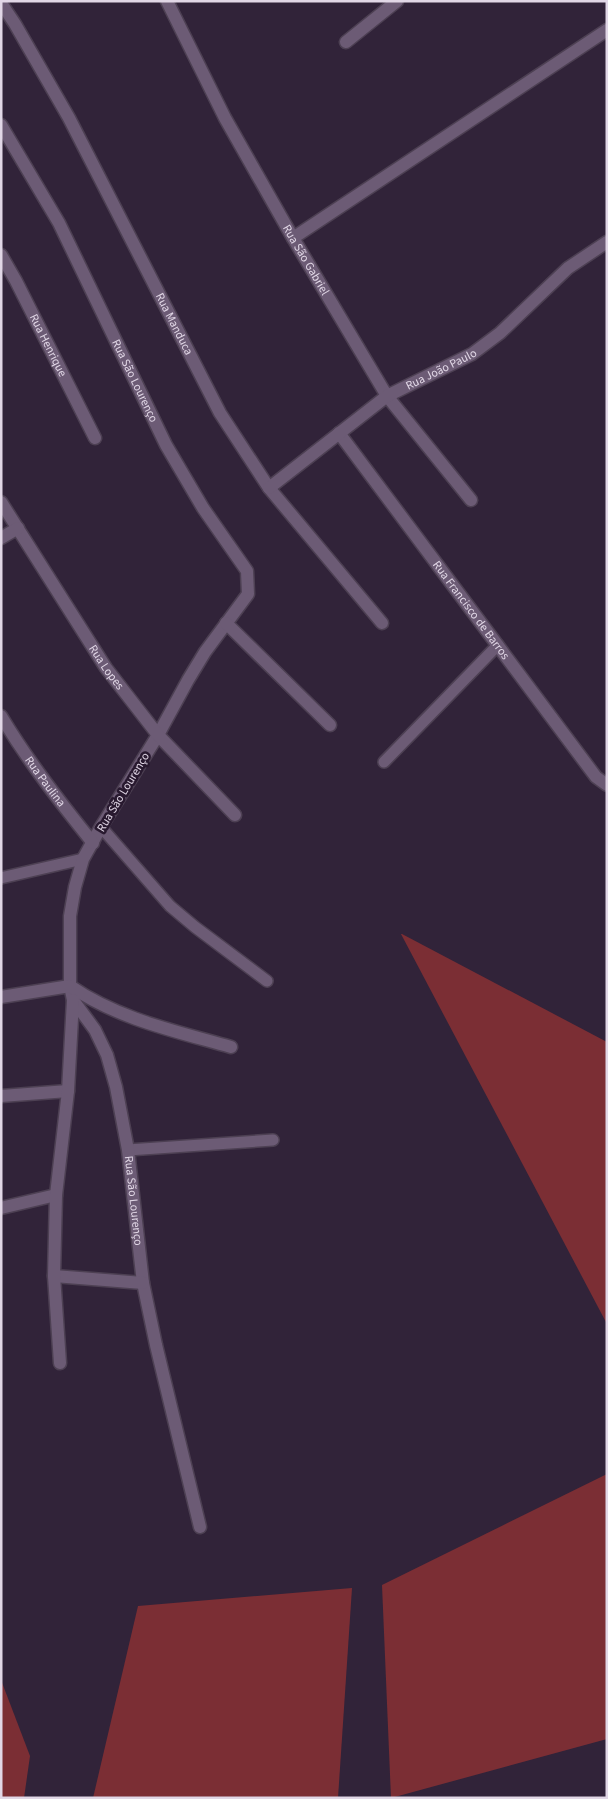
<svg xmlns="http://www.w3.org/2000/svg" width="608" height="1799" font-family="'Source Sans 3',sans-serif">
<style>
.green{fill:#7b2e34}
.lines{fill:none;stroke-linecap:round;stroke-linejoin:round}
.lane-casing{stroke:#4d4053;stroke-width:14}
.street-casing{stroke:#4d4053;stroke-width:15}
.lane{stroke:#6c5b75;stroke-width:11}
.street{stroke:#6c5b75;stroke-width:12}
.labels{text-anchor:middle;stroke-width:5;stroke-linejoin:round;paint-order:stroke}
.street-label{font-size:12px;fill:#e1d7e6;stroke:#28192f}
</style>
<rect width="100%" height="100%" fill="#312339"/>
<!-- green -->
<g class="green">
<polygon points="402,934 607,1042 607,1324 401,934"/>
<polygon points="607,1474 607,1739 391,1798 382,1585"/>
<polygon points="352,1588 338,1798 93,1798 138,1606"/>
<polygon points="1,1680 30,1756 24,1798 1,1798"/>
</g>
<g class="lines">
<defs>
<g id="lane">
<polyline points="384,762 498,645"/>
<polyline points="101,827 170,906 195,927 267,981"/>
<polyline points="1,878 83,859"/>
<polyline points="128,1150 273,1140"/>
</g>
<g id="street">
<path id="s1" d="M167,1l58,117 68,120 94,158 84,104"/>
<path id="s2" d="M1,3l14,21 54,94 151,295 49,75 113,135"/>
<polyline points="346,42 397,1"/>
<path id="s3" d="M1,125l58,98 107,222 37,63 44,63 1,23 -43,58 -17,28 -30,55 -57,92 -18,32 -8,28 -5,29v70l3,14 22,30 12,25 9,32 12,63 15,133 13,62 44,182"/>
<polyline points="293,238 607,30"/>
<path id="s4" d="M1,255l15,26 79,157"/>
<path id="s5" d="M339,433l257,344 11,8"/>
<path id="s6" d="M269,488l118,-92 85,-42 28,-21 68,-65 39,-26"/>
<path id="s7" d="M1,502l105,166 52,67 77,80"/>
<polyline points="1,538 18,528"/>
<polyline points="226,623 330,725"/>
<path id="s8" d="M1,716c27,45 59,86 92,127"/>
<path d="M1,997l69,-11c48,33 105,45 161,61"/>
<polyline points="1,1096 68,1091"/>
<polyline points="1,1208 56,1195"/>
<polyline points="54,1276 143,1283"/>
<polyline points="60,1363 54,1276 56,1195 68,1091 73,1000"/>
</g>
</defs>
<!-- lane casing -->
<use href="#lane" class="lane-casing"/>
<!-- street casing -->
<use href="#street" class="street-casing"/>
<!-- lane -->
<use href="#lane" class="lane"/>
<!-- street -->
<use href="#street" class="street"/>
</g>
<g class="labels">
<!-- street labels -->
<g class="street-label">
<text dy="4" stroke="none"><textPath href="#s1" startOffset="294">Rua São Gabriel</textPath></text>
<text dy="4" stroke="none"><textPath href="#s2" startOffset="365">Rua Manduca</textPath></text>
<text dy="4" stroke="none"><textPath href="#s4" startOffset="102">Rua Henrique</textPath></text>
<text dy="4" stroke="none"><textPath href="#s6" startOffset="210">Rua João Paulo</textPath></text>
<text dy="4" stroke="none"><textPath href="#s3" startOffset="289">Rua São Lourenço</textPath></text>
<text dy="4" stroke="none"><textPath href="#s5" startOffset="221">Rua Francisco de Barros</textPath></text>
<text dy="4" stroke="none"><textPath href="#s7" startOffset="196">Rua Lopes</textPath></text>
<text dy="4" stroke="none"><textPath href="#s8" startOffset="79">Rua Paulina</textPath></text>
<text transform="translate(123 792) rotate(-59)" y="4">Rua São Lourenço</text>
<text dy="4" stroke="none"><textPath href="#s3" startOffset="1202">Rua São Lourenço</textPath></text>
</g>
</g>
<!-- border -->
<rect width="608" height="1799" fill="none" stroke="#e1d7e6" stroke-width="5"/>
</svg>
